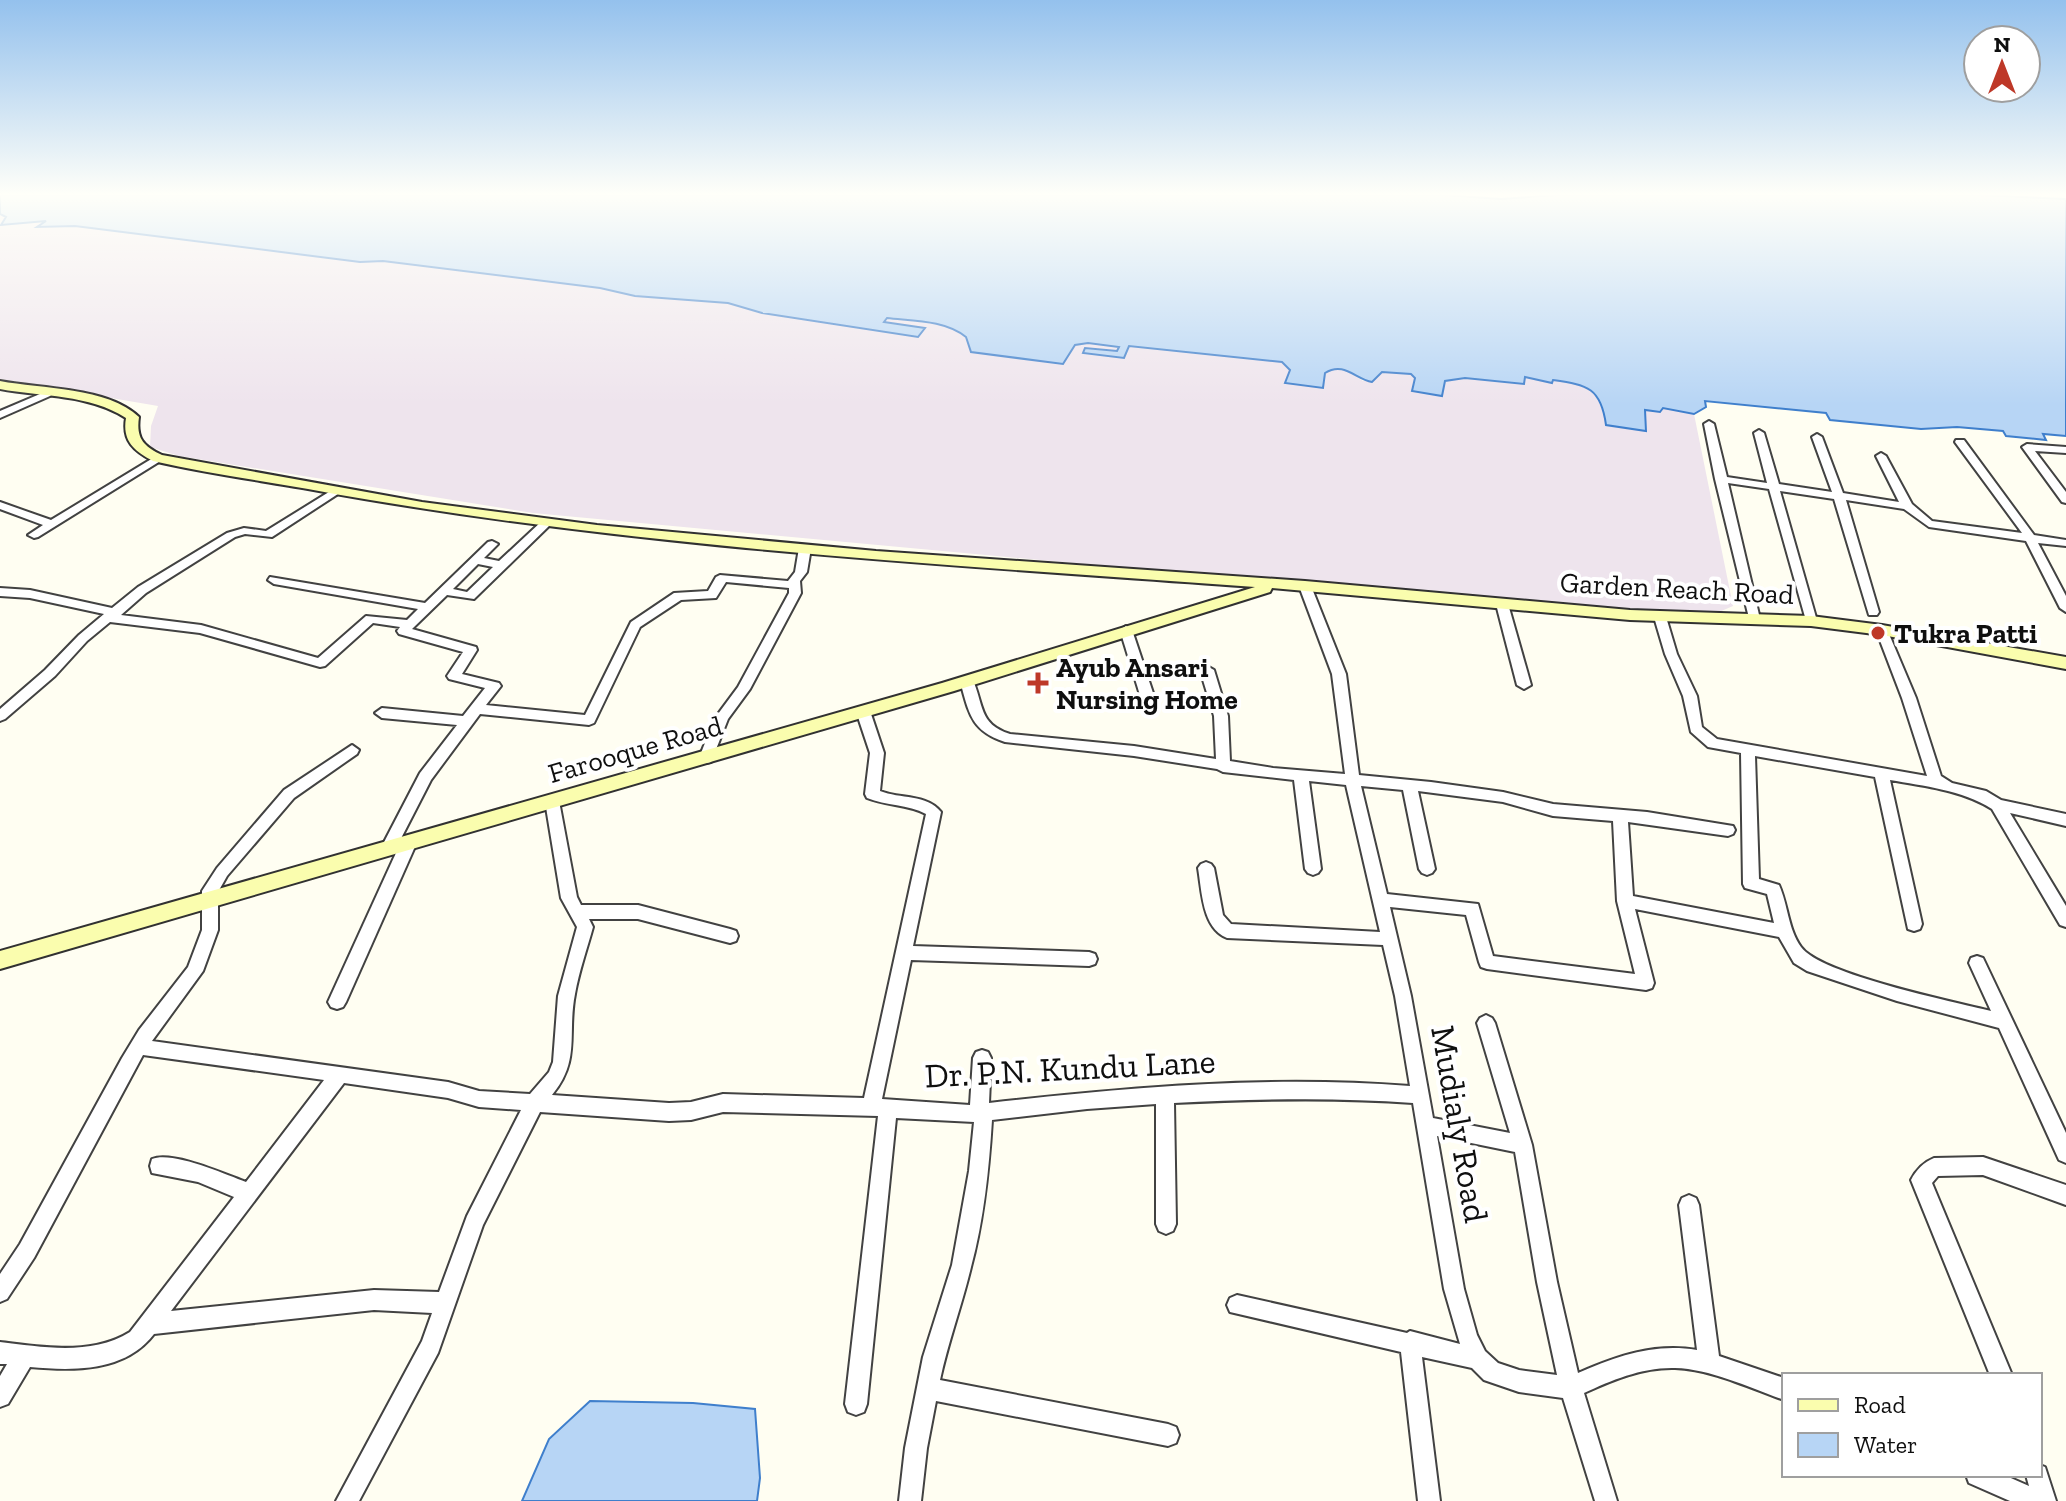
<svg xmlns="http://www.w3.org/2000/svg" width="2066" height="1501" font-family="'Zilla Slab',serif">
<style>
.industrial{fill:#eee4ed}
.water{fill:#b7d5f5;stroke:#3f7fcc;stroke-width:2}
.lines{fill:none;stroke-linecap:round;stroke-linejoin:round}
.street-casing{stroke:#424242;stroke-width:4}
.secondary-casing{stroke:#313131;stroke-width:4}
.street{fill:#fff;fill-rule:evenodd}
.secondary{fill:#fafdae;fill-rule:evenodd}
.poi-dot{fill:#be3828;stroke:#fff;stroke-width:3}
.labels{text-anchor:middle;stroke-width:8;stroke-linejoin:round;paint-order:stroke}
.street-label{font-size:28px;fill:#0f0f0f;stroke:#fff}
.poi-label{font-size:28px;font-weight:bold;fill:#0f0f0f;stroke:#fff;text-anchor:start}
.near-street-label{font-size:34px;fill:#0f0f0f;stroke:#fff}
</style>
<rect width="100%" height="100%" fill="#fffef2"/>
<!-- industrial -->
<polygon class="industrial" points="0,214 7,217 3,225 48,221 39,226 75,226 360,262 383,261 497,275 600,288 635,296 728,303 762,313 917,337 883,323 886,318 937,324 959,331 967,338 971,352 1063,364 1075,345 1088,343 1119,347 1117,351 1086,348 1083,353 1123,358 1129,346 1282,362 1322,388 1325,373 1332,369 1349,371 1363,381 1382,372 1411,374 1441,396 1445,381 1457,378 1524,383 1525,377 1569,382 1591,390 1603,405 1645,430 1645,410 1660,412 1662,408 1694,414 1733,606 1712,615 1179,573 533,513 179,456 150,447 151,426 158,406 0,379"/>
<!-- water -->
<g class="water">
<path d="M0,195h1444l57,4 56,-4h422l87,4v237l-23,-2 3,6 -40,-4 -3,-5 -46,-4 -36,2 -91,-9 -4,-7 -121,-12 1,6 -12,7 -31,-6 -3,4 -15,-2 1,21 -40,-6c-5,-37 -18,-40 -53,-45l-1,3 -27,-6 -1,7 -59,-6 -20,3 -3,15 -30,-5 3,-13 -4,-4 -29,-2 -10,10c-17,-3 -28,-21 -47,-9l-2,15 -38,-5 5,-13 -8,-8 -153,-16 -5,12 -41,-5 2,-5 32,3 2,-4 -31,-4 -13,2 -12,19 -92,-12 -5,-15c-21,-17 -53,-16 -79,-19l-3,4 41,6 -7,9 -156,-24 -34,-10 -93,-7 -35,-8 -217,-27 -23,1 -285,-36 -38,1 9,-6 -45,4 5,-8 -6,-3z"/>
<polygon points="590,1401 693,1403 755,1409 760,1478 757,1501 522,1501 549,1439"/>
</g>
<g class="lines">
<defs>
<g id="street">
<polygon points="47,391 52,394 50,396 0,418 0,411"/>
<polygon points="1709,421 1714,424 1727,477 1767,483 1754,433 1759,430 1764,433 1779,484 1832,492 1812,437 1817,434 1822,437 1843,493 1899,502 1876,456 1881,453 1886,456 1912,504 1932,521 2022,533 1955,442 1956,440 1964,440 2034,535 2066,540 2066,546 2038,543 2066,596 2066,612 2060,608 2026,541 1929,527 1904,509 1846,500 1879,612 1877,615 1869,615 1834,499 1780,491 1817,621 1815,624 1807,624 1769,489 1728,483 1760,619 1758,622 1750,622 1715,479 1704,424"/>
<polygon points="2027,444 2066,447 2066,453 2035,451 2066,492 2066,503 2062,502 2022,447"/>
<polygon points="158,455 163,458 162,460 38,537 34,538 28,535 43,525 0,509 0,502 51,520"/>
<path d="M337,487l5,3 -1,2 -69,45 -27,-3 -10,3 -89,56 -25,22 80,10 117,33 48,-42 41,4 11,-11 -144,-25 -6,-4 2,-3 155,26 63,-61 4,-1 6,3 -14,14 15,3 43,-40 4,-1 6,3 -2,2 -76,74 -27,-4 -35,34 64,18 1,3 -15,24 37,9 2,3 -15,19 99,10 46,-93 43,-29 34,-2 8,-14 4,-2 68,6 7,-9 4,-24 6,-3 6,3 -4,24 -7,9 1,12 -51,96 -22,30 -17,43 -5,1 -7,-5 16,-40 23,-31 51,-94v-5l-63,-6 -10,16 -35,2 -41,27 -46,96 -5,2 -109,-11 -49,66 -37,72h-10l-3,-4 39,-75 37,-48 -75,-7 -7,-5 7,-5 81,8 22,-28 -36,-9 -2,-3 16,-24 -64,-18 -2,-3 3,-4 -27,-4 -48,43 -5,1 -120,-34 -90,-11 -23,19 -32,35 -50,43 -5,2v-12l45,-39 34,-35 25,-21 -74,-16 -30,-2v-8l30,2 82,18 26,-21 89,-54 17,-5 22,3zM478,564l15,3 -26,25 -14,-3z"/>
<path d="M1305,582l6,4 35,88 13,101 72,7 72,10 50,12 94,8 86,14 2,4 -2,4 -5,2 -100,-14 5,74 141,27 -7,-29 -22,-6 -2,-4 -2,-131 -33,-6 -17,-15 -8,-36 -18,-42 -11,-37 6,-4 6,4 11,37 20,42 5,31 15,12 210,37 -25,-78 -26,-68 2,-3h8l30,71 25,78 11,7 34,8 15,9 65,14v12l-56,-13 56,93v21l-6,-2 -68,-116c-30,-19 -68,-23 -102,-29l32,144 -2,5 -6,2 -6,-2 -33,-152 -120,-21 4,123 20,6c9,20 9,44 22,62 19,27 153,55 190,64l-22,-48 2,-5 6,-2 6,2 83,175v30l-7,-3 -60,-132 -102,-27 -90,-30 -13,-8 -15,-26 -144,-28 19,74 -2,5 -6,2 -159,-21 -6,-2 -2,-5 -13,-47 -76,-8 21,89 22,122 77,15 -33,-110 3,-5 6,-3 6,3 3,5 37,122 25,137 21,91c39,-17 76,-30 119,-23l-18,-145 3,-7 7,-3 7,3 3,7 20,151 65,22v22c-34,-12 -73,-31 -109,-32 -32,-1 -63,12 -91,25l33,108h-22l-32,-103 -44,-6 -35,-12 -12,-12 -50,-11 18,144h-22l-17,-149 -171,-40 -3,-7 3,-7 7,-3 170,38 3,-2 50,13 -16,-55 -31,-186c-80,-6 -159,-4 -239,0l2,121 -3,7 -7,3 -7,-3 -3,-7v-120l-69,5 -95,11c-3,49 -8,99 -21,147 -9,38 -23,75 -31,113l228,44 8,3 3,8 -3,8 -8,3 -232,-45 -9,47 -6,53h-22l6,-53 18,-91 29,-92 17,-94 5,-49 -78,-4 -29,286 -3,8 -8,3 -8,-3 -3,-8 33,-288 -155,-4 -32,8 -22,1 -129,-9 -57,113 -45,128 -79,148h-23l86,-160 10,-28 -58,-3 -220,24c-29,38 -80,37 -124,33l-22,37 -8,3v-31l7,-12h-7v-22c43,5 91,14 130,-10l104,-135 -36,-15 -46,-9 -2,-7 2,-7c21,-8 72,15 94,23l78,-102 -181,-25 -109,203 -27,41 -7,3v-28l20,-30 102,-186 17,-28 49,-63 14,-37v-39l15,-23 67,-78 68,-45 7,5 -2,4 -63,44 -67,78 -9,16v38l-15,41 -51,70 296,41 31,9 51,3 19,-22 4,-10 5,-66 19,-69 -16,-29 -16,-97 2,-4h10l2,4 18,96 4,8h57l92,24 6,2 2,5 -2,5 -6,2 -92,-24h-49l4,8c-6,22 -14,44 -18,67 -8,40 6,66 -23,101l117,8 22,-1 32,-8 141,4 62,-284c-18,-10 -40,-8 -59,-16l-2,-4 5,-41 -14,-42 7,-5 7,5 14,42 -4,38c20,8 47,3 61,21l-28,134 176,6 6,2 2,5 -2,5 -6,2 -178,-6 -29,139 88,6 3,-47 3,-6 6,-2 6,2 3,6 -2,45c139,-16 280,-28 421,-17l-15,-90 -12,-51 -156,-7c-25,-10 -25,-47 -29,-70l3,-4 5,-2 5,2 3,4 9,47 8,9 149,8 -34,-147 -37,-4 12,88 -3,4 -5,2 -5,-2 -3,-4 -11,-89 -71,-8 -6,-3 -83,-13 -129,-14c-34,-11 -36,-29 -45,-61l7,-4 5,1c12,26 6,46 38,56l124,12 82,13 -2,-43 -14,-46 7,-4 7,4 14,46 2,45 43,7 72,6 -13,-100 -33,-88zM1361,786l42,4 16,79 3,4 5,2 5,-2 3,-4 -17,-78 85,11 50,14 60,5 4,80 18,73 -142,-18 -15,-52 -91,-10zM344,1083l104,15 31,9 42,3 -54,106 -28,76 -65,-2 -203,21zM1437,1136l78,16 22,130 20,93 -38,-5 -21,-7 -13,-12 -8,-16 -13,-46z"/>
<polygon points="1502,600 1508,604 1531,685 1524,689 1517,685 1496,604"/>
<polygon points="1126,626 1132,630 1158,708 1156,711 1146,711 1144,708 1120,630"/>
<polygon points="409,836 414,838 417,842 346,1002 343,1007 337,1009 331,1007 328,1002 401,842 404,838"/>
<path d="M1983,1157l83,28v20l-83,-30 -45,1 -6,7 80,192h-22l-79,-195c5,-10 13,-18 23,-22z"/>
<polygon points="2040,1465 2045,1467 2056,1501 2010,1501 1969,1483 1966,1475 2004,1475 2029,1486 2026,1475 2040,1475"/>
</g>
<path id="secondary" d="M0,381c41,8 108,6 139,36 -3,21 4,29 23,38l260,47 175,23 279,26 429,30 325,29 181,6 71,9 184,32v12l-184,-34 -71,-9 -181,-6 -358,-32 -2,4 -316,99 -954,278v-18l942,-268 313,-96c-317,-23 -634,-40 -947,-98 -51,-9 -104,-16 -155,-28 -19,-10 -31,-20 -27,-43 -37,-24 -84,-21 -126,-29z"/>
</defs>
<!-- street casing -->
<use href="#street" class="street-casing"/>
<!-- secondary casing -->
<use href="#secondary" class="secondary-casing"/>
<!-- street -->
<use href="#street" class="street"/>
<!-- secondary -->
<use href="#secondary" class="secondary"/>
</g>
<!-- sky -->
<linearGradient id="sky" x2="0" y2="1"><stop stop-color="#94c1ed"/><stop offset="0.48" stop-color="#fffff9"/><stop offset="1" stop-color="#fffff9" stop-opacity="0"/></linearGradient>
<rect width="2066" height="405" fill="url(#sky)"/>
<!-- markers -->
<g class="poi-dot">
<circle cx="1878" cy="633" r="8"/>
<path d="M1034 671h8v8h8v8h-8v8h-8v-8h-8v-8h8z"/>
</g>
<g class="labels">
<!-- street labels -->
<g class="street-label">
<text transform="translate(1677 588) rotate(3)" y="10">Garden Reach Road</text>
<text transform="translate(635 749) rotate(-16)" y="10">Farooque Road</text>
</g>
<!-- poi labels -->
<g class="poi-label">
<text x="1894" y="643">Tukra Patti</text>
<text x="1056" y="677">Ayub Ansari<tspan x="1056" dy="32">Nursing Home</tspan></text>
</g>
<!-- near-street labels -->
<g class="near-street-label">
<text transform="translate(1070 1068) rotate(-3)" y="12">Dr. P.N. Kundu Lane</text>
<text transform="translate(1460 1124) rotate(80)" y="12">Mudialy Road</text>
</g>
</g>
<!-- legend -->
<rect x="1782" y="1373" width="260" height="104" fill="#ffffff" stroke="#9f9f9f" stroke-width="2"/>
<rect x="1798" y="1399" width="40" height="12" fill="#fafdae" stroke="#9f9f9f" stroke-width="2"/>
<text x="1854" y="1413" font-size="24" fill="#0f0f0f">Road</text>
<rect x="1798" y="1433" width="40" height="24" fill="#b7d5f5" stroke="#9f9f9f" stroke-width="2"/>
<text x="1854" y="1453" font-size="24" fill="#0f0f0f">Water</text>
<!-- north arrow -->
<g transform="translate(2002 64)"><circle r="38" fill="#ffffff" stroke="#9f9f9f" stroke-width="2"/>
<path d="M0-6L14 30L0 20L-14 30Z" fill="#be3828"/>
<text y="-12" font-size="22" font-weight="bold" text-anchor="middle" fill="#0f0f0f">N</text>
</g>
</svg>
